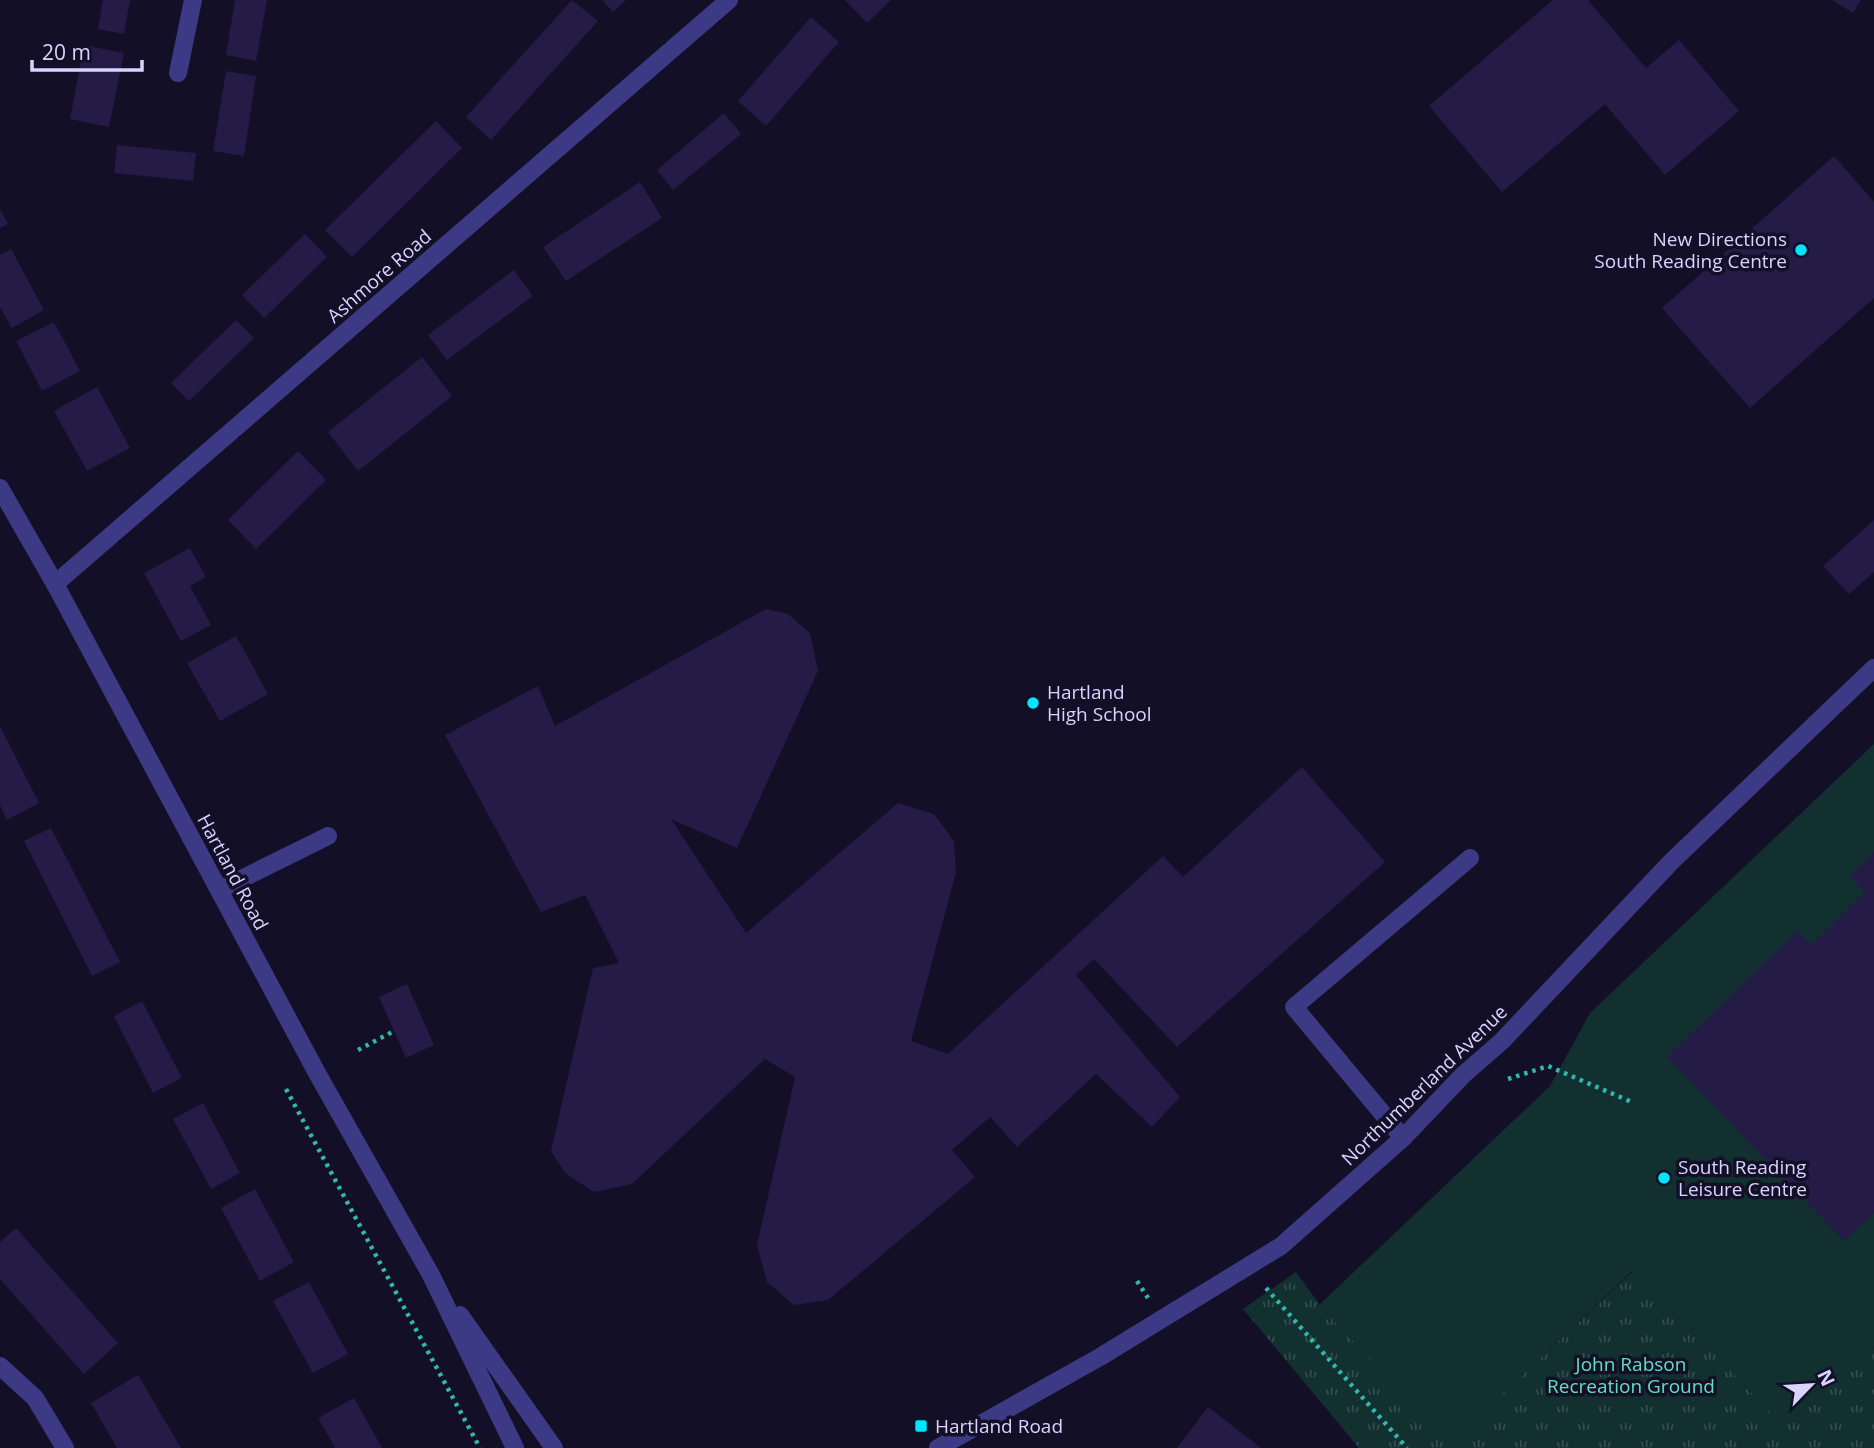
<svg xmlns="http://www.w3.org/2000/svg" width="1874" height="1448" font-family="'Open Sans',sans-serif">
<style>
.park{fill:url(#park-tufts)}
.garden{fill:#12302f}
.building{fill:#241b47}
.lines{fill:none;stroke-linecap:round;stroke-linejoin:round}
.path{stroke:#2fb8b0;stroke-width:4.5;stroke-dasharray:3.5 5;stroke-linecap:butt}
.service{stroke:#3d3a85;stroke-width:18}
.minor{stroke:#3d3a85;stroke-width:18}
.tertiary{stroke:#3d3a85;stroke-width:18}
.poi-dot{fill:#00e5ff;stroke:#130f26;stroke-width:2.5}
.labels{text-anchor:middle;stroke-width:7;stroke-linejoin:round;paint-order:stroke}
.poi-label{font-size:19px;fill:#d9d4ff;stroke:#130f26;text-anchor:start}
.street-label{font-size:19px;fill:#d9d4ff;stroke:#130f26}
.park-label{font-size:19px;fill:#5fe0c0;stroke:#130f26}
</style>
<defs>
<pattern id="park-tufts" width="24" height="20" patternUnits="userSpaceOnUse" patternTransform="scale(1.75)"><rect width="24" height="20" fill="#12302f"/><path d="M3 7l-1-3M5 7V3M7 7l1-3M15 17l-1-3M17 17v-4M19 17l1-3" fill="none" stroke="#344d4e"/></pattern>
</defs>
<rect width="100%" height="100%" fill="#130f26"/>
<!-- park -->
<polygon class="park" points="1634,1270 1778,1420 1874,1347 1874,1448 1359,1448 1243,1309 1296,1272 1320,1305 1450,1443"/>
<!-- garden -->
<polygon class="garden" points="1874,744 1874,1347 1778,1420 1633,1270 1450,1444 1319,1305 1550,1086 1590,1013"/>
<!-- building -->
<g class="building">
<polygon points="103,0 130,0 124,34 98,29"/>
<polygon points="235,0 267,0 256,61 226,55"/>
<polygon points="572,0 598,21 491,140 466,117"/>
<polygon points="602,0 626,0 613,12"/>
<polygon points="845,0 891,0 867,23"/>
<polygon points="1553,0 1588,0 1646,68 1679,40 1739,111 1665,175 1605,104 1502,192 1429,106"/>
<polygon points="1832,0 1861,0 1853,13"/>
<polygon points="811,17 839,42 766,126 738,101"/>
<polygon points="84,45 124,53 109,127 70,119"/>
<polygon points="226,71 256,76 244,156 213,151"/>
<polygon points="724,113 741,134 673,190 657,170"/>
<polygon points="436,121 462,148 352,257 325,230"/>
<polygon points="117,145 196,153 193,181 114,173"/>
<polygon points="1834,156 1874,202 1874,298 1750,408 1662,308"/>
<polygon points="640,182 662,218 566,281 543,247"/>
<polygon points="0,209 8,224 0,228"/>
<polygon points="305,234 327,257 264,318 242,295"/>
<polygon points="11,249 44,310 12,328 0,307 0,255"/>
<polygon points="514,270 533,296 447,360 428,335"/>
<polygon points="236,320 254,338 189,401 171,383"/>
<polygon points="54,322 80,371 42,391 16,341"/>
<polygon points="422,357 452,396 358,471 328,432"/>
<polygon points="97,387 130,448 87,471 54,411"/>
<polygon points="298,451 326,480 256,549 228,520"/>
<polygon points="1874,520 1874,572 1849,594 1823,566"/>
<polygon points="190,548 206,577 190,586 211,625 181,641 144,573"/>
<polygon points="766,609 788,614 810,633 818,671 737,848 671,819 746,933 898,803 934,814 954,841 956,872 911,1041 948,1054 1163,856 1183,877 1302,767 1385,862 1177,1047 1094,959 1076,975 1180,1097 1152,1127 1096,1074 1017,1147 990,1117 952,1150 975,1177 828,1300 794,1305 767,1282 757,1245 795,1077 765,1059 632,1184 594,1192 566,1174 551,1151 593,968 619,963 585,895 541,912 445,735 538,686 555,726"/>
<polygon points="236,636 268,694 220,721 187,663"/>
<polygon points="0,726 39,803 7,820 0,805"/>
<polygon points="51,828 120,962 92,976 24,841"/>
<polygon points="1874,852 1874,1213 1844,1241 1667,1057 1798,931 1811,945 1865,892 1850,876"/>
<polygon points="407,984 434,1045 406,1058 379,997"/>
<polygon points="142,1001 182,1078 153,1093 114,1016"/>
<polygon points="203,1103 240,1173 211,1189 173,1119"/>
<polygon points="255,1189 294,1262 260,1281 221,1208"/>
<polygon points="16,1228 118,1343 84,1374 0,1279 0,1242"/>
<polygon points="309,1282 348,1354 313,1373 273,1301"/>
<polygon points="138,1375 181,1448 117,1448 91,1403"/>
<polygon points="354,1398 382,1448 335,1448 318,1418"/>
<polygon points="1208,1407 1261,1448 1177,1448"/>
</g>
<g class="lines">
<!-- path -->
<g class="path">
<polyline points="358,1050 394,1031"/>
<polyline points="1508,1079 1548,1066 1634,1103"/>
<polyline points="286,1089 480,1448"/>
<polyline points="1137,1281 1148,1298"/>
<polyline points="1266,1288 1407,1448"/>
</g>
<!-- service -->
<g class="service">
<polyline points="219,890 328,836"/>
<polyline points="1403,1138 1294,1007 1470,858"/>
</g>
<!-- minor -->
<g class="minor">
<polyline points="178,73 193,0"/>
<polyline points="55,584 729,0"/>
<polyline points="0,1366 35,1398 65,1448"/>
</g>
<!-- tertiary -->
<g class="tertiary">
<polyline points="0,488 55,584 317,1073 431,1275 515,1448"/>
<polyline points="460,1315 554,1448"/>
<polyline points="938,1448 1100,1357 1281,1246 1403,1138 1463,1075 1502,1041 1671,862 1874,668"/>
</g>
</g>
<!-- markers -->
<g class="poi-dot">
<circle cx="1801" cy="250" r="7"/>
<circle cx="1033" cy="703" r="7"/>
<circle cx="1664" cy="1178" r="7"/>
<rect x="914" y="1419" width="14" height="14" rx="3.5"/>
</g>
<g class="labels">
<!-- poi labels -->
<g class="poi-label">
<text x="1787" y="246" text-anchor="end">New Directions<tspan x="1787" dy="22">South Reading Centre</tspan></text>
<text x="1047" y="699">Hartland<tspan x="1047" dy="22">High School</tspan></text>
<text x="1678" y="1174">South Reading<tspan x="1678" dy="22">Leisure Centre</tspan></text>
<text x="935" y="1433">Hartland Road</text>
</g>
<!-- street labels -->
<g class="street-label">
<text transform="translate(379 276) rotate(-41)" y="7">Ashmore Road</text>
<text transform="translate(233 872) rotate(62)" y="7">Hartland Road</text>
<text transform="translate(1424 1085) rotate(-44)" y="7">Northumberland Avenue</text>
</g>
<!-- park labels -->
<g class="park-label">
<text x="1631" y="1371">John Rabson<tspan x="1631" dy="22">Recreation Ground</tspan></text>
</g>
</g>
<!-- north arrow -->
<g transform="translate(1811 1385) rotate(65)" stroke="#130f26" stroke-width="5" paint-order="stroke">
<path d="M0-5L12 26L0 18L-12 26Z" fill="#d9d4ff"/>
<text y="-10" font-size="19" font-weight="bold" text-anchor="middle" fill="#d9d4ff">N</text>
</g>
<!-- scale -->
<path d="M32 60v10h110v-10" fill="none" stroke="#d9d4ff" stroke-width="3.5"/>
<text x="42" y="60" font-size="21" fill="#d9d4ff" stroke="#130f26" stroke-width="5" paint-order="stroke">20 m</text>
</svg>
